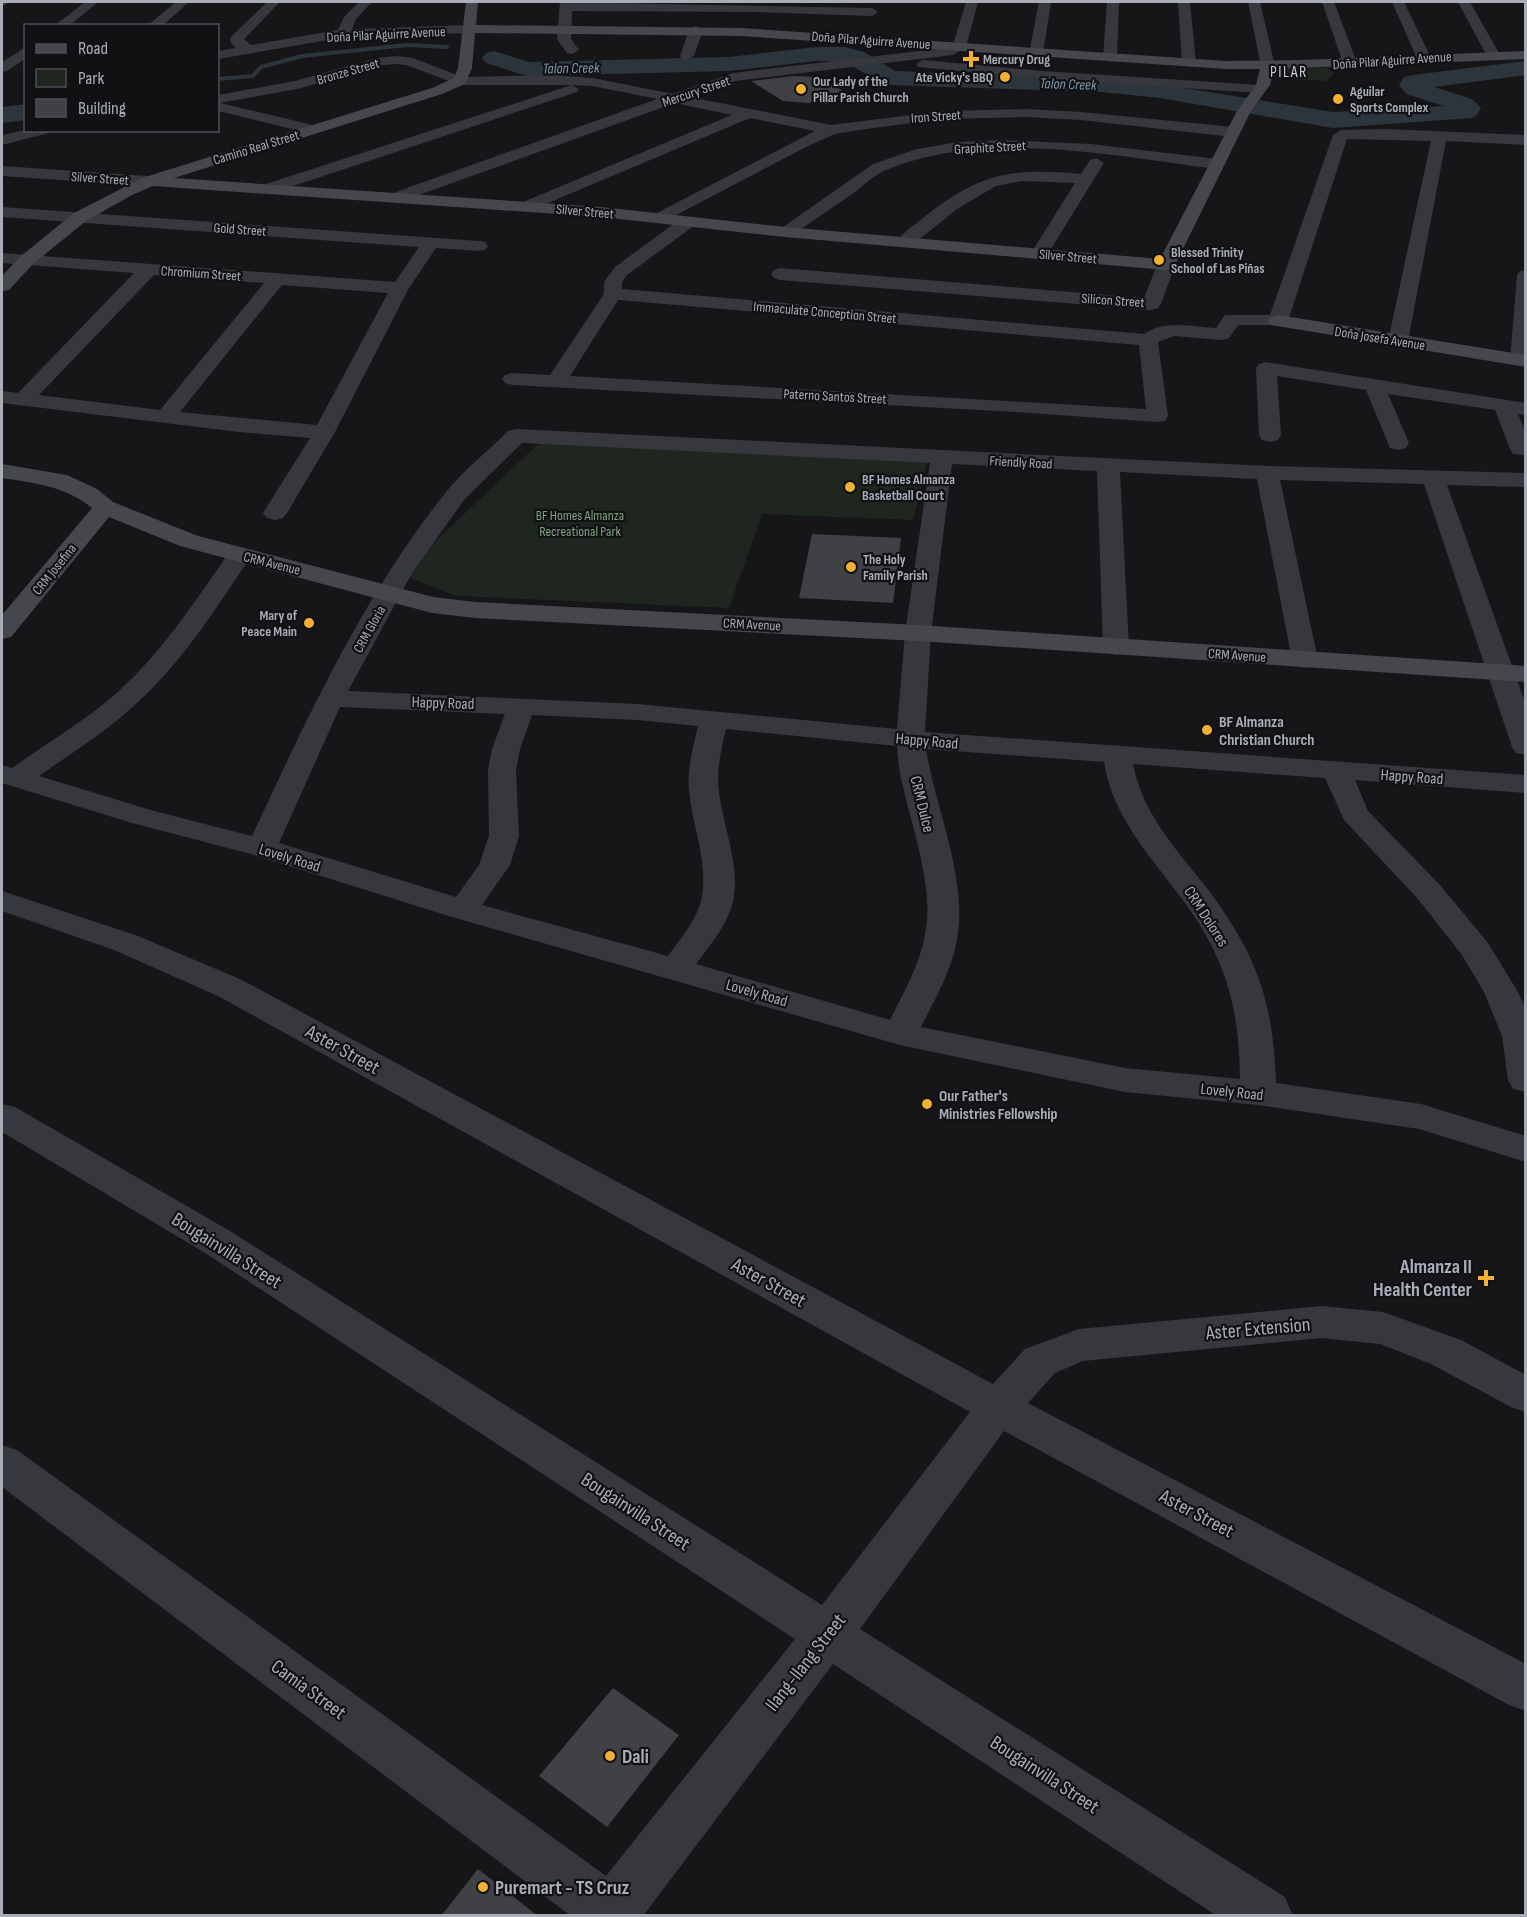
<svg xmlns="http://www.w3.org/2000/svg" width="1527" height="1917" font-family="'Sofia Sans Condensed',sans-serif">
<style>
.green{fill:#1e261f}
.lines{fill:none;stroke-linecap:round;stroke-linejoin:round}
.stream{stroke:#2c353c;stroke-width:4}
.river{fill:#2c353c;fill-rule:evenodd}
.building{fill:#404145}
.street{fill:#37383d;fill-rule:evenodd}
.secondary{fill:#45474d;fill-rule:evenodd}
.poi-dot{fill:#f2b134;stroke:#111113;stroke-width:2}
.labels{text-anchor:middle;stroke-width:4.5;stroke-linejoin:round;paint-order:stroke}
.far-street-label{font-size:14px;fill:#a8adb8;stroke:#111113}
.far-poi-label{font-size:14px;font-weight:bold;fill:#a8adb8;stroke:#111113;text-anchor:start}
.far-park-label{font-size:14px;fill:#7fa381;stroke:#111113}
.far-water-label{font-size:15px;font-style:italic;fill:#7f9bb3;stroke:#111113}
.far-quarter-label{font-size:16px;letter-spacing:1.5px;fill:#c9ccd4;stroke:#111113}
.street-label{font-size:16px;fill:#a8adb8;stroke:#111113}
.poi-label{font-size:16px;font-weight:bold;fill:#a8adb8;stroke:#111113;text-anchor:start}
.near-street-label{font-size:20px;fill:#a8adb8;stroke:#111113}
.near-poi-label{font-size:20px;font-weight:bold;fill:#a8adb8;stroke:#111113;text-anchor:start}
</style>
<rect width="100%" height="100%" fill="#161618"/>
<!-- green -->
<g class="green">
<polygon points="1327,68 1334,74 1326,81 1278,78 1281,69"/>
<polygon points="540,442 927,463 913,520 762,514 729,608 456,596 401,574"/>
</g>
<g class="lines">
<!-- stream -->
<polyline class="stream" points="218,79 253,76 261,67 302,56 407,45 447,47"/>
<!-- river -->
<g class="river">
<polygon points="816,47 845,47 864,52 895,71 1101,78 1160,84 1333,112 1444,106 1406,94 1399,85 1404,77 1413,75 1526,61 1526,75 1434,87 1472,99 1481,108 1476,116 1471,118 1333,128 1160,98 1101,92 890,85 881,83 844,61 816,61 729,71 527,76 486,63 482,58 486,53 494,51 529,62 729,57"/>
<polygon points="26,104 26,120 2,123 2,107"/>
</g>
</g>
<!-- building -->
<g class="building">
<polygon points="794,76 819,77 855,98 808,103 783,101 751,81"/>
<polygon points="812,534 901,538 893,603 799,598"/>
<polygon points="613,1688 679,1735 607,1827 539,1776"/>
<polygon points="478,1869 538,1916 441,1916"/>
</g>
<g class="lines">
<!-- street -->
<g class="street">
<polygon points="2,2 9,2 2,7"/>
<polygon points="85,2 98,2 69,26 54,26"/>
<polygon points="176,2 189,2 162,26 147,26"/>
<polygon points="267,2 280,2 244,39 251,45 338,30 344,17 359,2 372,2 356,19 352,29 469,25 476,29 469,33 345,37 218,59 218,51 236,48 231,43 230,38"/>
<polygon points="560,2 872,8 878,12 872,16 757,12 572,11 571,39 579,50 572,54 567,53 557,39"/>
<polygon points="966,2 978,2 966,47 953,55 735,81 690,97 831,125 943,111 1026,109 1081,112 1233,127 1241,132 1233,137 1081,120 1026,117 943,119 866,129 835,134 808,146 661,223 655,222 652,218 655,214 815,131 750,118 529,211 523,210 521,206 523,202 732,115 675,103 399,202 393,201 391,197 393,193 657,99 593,86 572,85 579,89 577,92 272,193 266,192 264,188 266,184 572,85 460,85 406,65 396,64 383,65 297,89 220,103 317,126 320,129 317,132 312,134 218,111 218,95 295,81 377,58 396,56 413,58 462,77 553,75 593,78 673,94 733,73 945,48 953,45"/>
<polygon points="1039,2 1051,2 1043,53 1036,57 1029,53"/>
<polygon points="1107,2 1119,2 1117,58 1110,62 1103,58"/>
<polygon points="1178,2 1190,2 1196,63 1189,67 1182,63"/>
<polygon points="1248,2 1260,2 1275,66 1273,69 1268,70 1261,66"/>
<polygon points="1322,2 1334,2 1357,63 1355,66 1350,67 1343,63"/>
<polygon points="1392,2 1404,2 1431,58 1429,61 1424,62 1417,58"/>
<polygon points="1458,2 1470,2 1500,55 1498,58 1488,58"/>
<polygon points="696,26 703,30 694,56 687,60 682,59 680,56 689,30"/>
<polygon points="26,47 26,58 7,71 2,72 2,62"/>
<polygon points="923,60 1042,71 1260,85 1267,89 1260,93 1042,79 918,67 916,64"/>
<path d="M1386,129l140,6v10l-80,-4 -38,200 -3,4h-14l-3,-4 43,-200 -84,-2 -59,182 -3,4h-47l-9,13 -7,2 -48,-4 -16,6 10,74 -3,5 -8,1 -140,-10 -505,-27 -7,-2 -3,-4 3,-4 7,-2 38,2 54,-81v-12l11,-15 68,-50h12l3,4 -3,4 -68,50 -5,7v7l522,45c22,-15 48,-7 72,-6l9,-13h45l63,-180 8,-5zM618,300l521,45 7,64 -576,-33z"/>
<polygon points="26,130 51,130 49,133 2,145 2,135"/>
<path d="M1001,140l90,4 126,15 8,5 -8,5c-103,-13 -234,-41 -333,2 -11,5 -20,14 -29,21 -21,15 -43,29 -64,44h-12l-3,-4 97,-68 44,-15 41,-7z"/>
<path d="M1096,158l8,5 -58,94h-12l-3,-4 44,-70 -53,-2 -26,5 -39,23 -46,37h-12l-3,-4c8,-11 21,-19 32,-28 55,-42 85,-46 153,-40l9,-14z"/>
<polygon points="2,166 148,176 156,181 148,186 2,176"/>
<path d="M2,207l477,34 6,1 3,4 -3,4 -6,1 -43,-3 -27,40 -74,144 -48,81 -4,5 -8,2 -8,-2 -4,-5 47,-75 -71,-6 -237,-29v-12l16,2 116,-120 -132,-10v-10l393,29 24,-35 -417,-30zM154,275l110,8 -104,127 -121,-15zM282,285l106,8 -71,132 -137,-13z"/>
<polygon points="1166,260 1172,261 1175,265 1161,304 1158,308 1151,310 780,280 774,278 771,274 774,270 780,268 1144,298 1157,265 1160,261"/>
<polygon points="1526,270 1526,365 1513,364 1510,360 1517,275 1520,271"/>
<polygon points="1266,362 1526,403 1526,415 1518,414 1526,433 1526,455 1513,454 1510,449 1495,410 1388,394 1409,443 1406,448 1398,450 1390,448 1366,390 1277,376 1281,435 1278,440 1270,442 1262,440 1259,435 1256,368 1259,364"/>
<path d="M516,429l751,37 259,7v14l-79,-2 79,220v50l-10,-2 -4,-6 -88,-263 -144,-4 38,180 -4,6 -9,2 -9,-2 -4,-6 -35,-181 -137,-7 9,175 -4,6 -9,2 -9,-2 -4,-6 -6,-176 -145,-7 -21,169 -6,99 601,43v18l-171,-13 13,31 72,74 48,58 30,49 8,18v82l-13,-3 -5,-9 -6,-44 -18,-44 -22,-37 -44,-56 -74,-79 -19,-42 -192,-14c10,52 46,88 77,128 48,66 63,110 66,191l145,21 105,32v26l-107,-33 -161,-24 -133,-13 -225,-47 -448,-128 -201,-63 -119,-31 -130,-40v-18l10,3c36,-26 75,-48 108,-78 44,-40 77,-92 111,-140l9,-2 9,2 3,5c-34,50 -68,105 -113,146 -30,29 -66,51 -100,75l115,35 98,25c56,-120 111,-240 194,-344 18,-22 42,-41 62,-61zM522,443l408,20 -25,170 -8,96 -259,-25 -290,-13 64,-118 52,-73zM340,707l165,7 -13,35 -4,21 1,66 -10,29 -23,32 -177,-54zM532,715l106,5 60,6c-5,21 -11,43 -9,64 3,35 19,71 13,106 -4,23 -21,42 -34,60l-186,-51 28,-40 9,-29 -3,-66 4,-21zM726,729l171,17c1,12 2,25 5,36 10,47 33,106 23,153 -6,31 -21,57 -35,85l-194,-56c15,-20 34,-42 38,-68 5,-34 -11,-70 -15,-104 -3,-21 2,-42 7,-63zM926,749l178,13c9,58 51,99 84,145 40,57 51,104 52,172l-115,-11 -204,-41c15,-30 33,-60 37,-94 8,-59 -23,-126 -32,-184z"/>
<polygon points="2,891 138,936 242,980 993,1384 1025,1349 1079,1329 1322,1306 1383,1312 1397,1317 1461,1340 1526,1375 1526,1412 1511,1407 1431,1364 1380,1344 1322,1338 1083,1361 1055,1373 1028,1403 1526,1664 1526,1711 1509,1705 1004,1431 860,1629 1285,1897 1293,1916 1217,1916 833,1664 643,1916 571,1916 2,1487 2,1445 17,1450 606,1876 795,1639 202,1251 2,1132 2,1104 15,1107 230,1231 822,1605 970,1412 218,996 114,950 2,911"/>
</g>
<!-- secondary -->
<g class="secondary">
<path d="M466,2h12l-2,23 265,3 485,33 75,-1 225,-9v8l-252,10 -4,16 -19,26 -76,154 -3,4 -6,1 -381,-33 -184,-20 -448,-31 -21,9 -46,26 -53,43 -24,26 -7,1v-15l19,-20 53,-43 68,-35 290,-90 22,-10 4,-10zM475,33l266,3 485,33h34l-4,16 -19,26 -77,148 -375,-32 -184,-20 -427,-29 268,-84 23,-10 7,-16z"/>
<polygon points="1278,315 1526,355 1526,367 1271,325 1268,321 1271,317"/>
<path d="M2,464l65,11 30,14 16,13 85,34 235,61 42,5 443,23 608,41v16l-608,-41 -443,-23 -43,-5 -252,-67 -71,-29 -98,120 -9,2v-24l90,-107c-27,-22 -57,-25 -90,-30z"/>
</g>
</g>
<!-- markers -->
<g class="poi-dot">
<path d="M968 50h6v6h6v6h-6v6h-6v-6h-6v-6h6z"/>
<circle cx="1005" cy="77" r="6"/>
<circle cx="801" cy="89" r="6"/>
<circle cx="1338" cy="99" r="6"/>
<circle cx="1159" cy="260" r="6"/>
<circle cx="850" cy="487" r="6"/>
<circle cx="851" cy="567" r="6"/>
<circle cx="309" cy="623" r="6"/>
<circle cx="1207" cy="730" r="6"/>
<circle cx="927" cy="1104" r="6"/>
<path d="M1483 1269h6v6h6v6h-6v6h-6v-6h-6v-6h6z"/>
<circle cx="610" cy="1756" r="6"/>
<circle cx="483" cy="1887" r="6"/>
</g>
<g class="labels">
<!-- far-street labels -->
<g class="far-street-label">
<text transform="translate(386 34) rotate(-3)" y="5">Doña Pilar Aguirre Avenue</text>
<text transform="translate(871 40) rotate(4)" y="5">Doña Pilar Aguirre Avenue</text>
<text transform="translate(1392 60) rotate(-4)" y="5">Doña Pilar Aguirre Avenue</text>
<text transform="translate(348 71) rotate(-16)" y="5">Bronze Street</text>
<text transform="translate(696 91) rotate(-19)" y="5">Mercury Street</text>
<text transform="translate(936 116) rotate(-4)" y="5">Iron Street</text>
<text transform="translate(256 147) rotate(-17)" y="5">Camino Real Street</text>
<text transform="translate(990 147) rotate(-3)" y="5">Graphite Street</text>
<text transform="translate(100 178) rotate(4)" y="5">Silver Street</text>
<text transform="translate(585 211) rotate(5)" y="5">Silver Street</text>
<text transform="translate(240 229) rotate(4)" y="5">Gold Street</text>
<text transform="translate(1068 256) rotate(5)" y="5">Silver Street</text>
<text transform="translate(201 273) rotate(4)" y="5">Chromium Street</text>
<text transform="translate(1113 300) rotate(4)" y="5">Silicon Street</text>
<text transform="translate(825 312) rotate(5)" y="5">Immaculate Conception Street</text>
<text transform="translate(1380 338) rotate(9)" y="5">Doña Josefa Avenue</text>
<text transform="translate(835 396) rotate(3)" y="5">Paterno Santos Street</text>
<text transform="translate(1021 462) rotate(3)" y="5">Friendly Road</text>
<text transform="translate(272 563) rotate(14)" y="5">CRM Avenue</text>
<text transform="translate(54 569) rotate(-51)" y="5">CRM Josefina</text>
<text transform="translate(752 624) rotate(3)" y="5">CRM Avenue</text>
<text transform="translate(369 629) rotate(-61)" y="5">CRM Gloria</text>
<text transform="translate(1237 655) rotate(4)" y="5">CRM Avenue</text>
</g>
<!-- far-poi labels -->
<g class="far-poi-label">
<text x="983" y="64">Mercury Drug</text>
<text x="993" y="82" text-anchor="end">Ate Vicky's BBQ</text>
<text x="813" y="86">Our Lady of the<tspan x="813" dy="16">Pillar Parish Church</tspan></text>
<text x="1350" y="96">Aguilar<tspan x="1350" dy="16">Sports Complex</tspan></text>
<text x="1171" y="257">Blessed Trinity<tspan x="1171" dy="16">School of Las Piñas</tspan></text>
<text x="862" y="484">BF Homes Almanza<tspan x="862" dy="16">Basketball Court</tspan></text>
<text x="863" y="564">The Holy<tspan x="863" dy="16">Family Parish</tspan></text>
<text x="297" y="620" text-anchor="end">Mary of<tspan x="297" dy="16">Peace Main</tspan></text>
</g>
<!-- far-park labels -->
<g class="far-park-label">
<text x="580" y="520">BF Homes Almanza<tspan x="580" dy="16">Recreational Park</tspan></text>
</g>
<!-- far-water labels -->
<g class="far-water-label">
<text transform="translate(571 68) rotate(-1)" y="5">Talon Creek</text>
<text transform="translate(1068 84) rotate(2)" y="5">Talon Creek</text>
</g>
<!-- far-quarter labels -->
<g class="far-quarter-label">
<text x="1289" y="77">PILAR</text>
</g>
<!-- street labels -->
<g class="street-label">
<text transform="translate(443 702) rotate(2)" y="6">Happy Road</text>
<text transform="translate(927 740) rotate(5)" y="6">Happy Road</text>
<text transform="translate(1412 776) rotate(4)" y="6">Happy Road</text>
<text transform="translate(923 804) rotate(76)" y="6">CRM Dulce</text>
<text transform="translate(290 857) rotate(17)" y="6">Lovely Road</text>
<text transform="translate(1207 916) rotate(57)" y="6">CRM Dolores</text>
<text transform="translate(757 992) rotate(16)" y="6">Lovely Road</text>
<text transform="translate(1232 1091) rotate(6)" y="6">Lovely Road</text>
</g>
<!-- poi labels -->
<g class="poi-label">
<text x="1219" y="727">BF Almanza<tspan x="1219" dy="18">Christian Church</tspan></text>
<text x="939" y="1101">Our Father's<tspan x="939" dy="18">Ministries Fellowship</tspan></text>
</g>
<!-- near-street labels -->
<g class="near-street-label">
<text transform="translate(343 1049) rotate(29)" y="7">Aster Street</text>
<text transform="translate(227 1250) rotate(32)" y="7">Bougainvilla Street</text>
<text transform="translate(769 1282) rotate(29)" y="7">Aster Street</text>
<text transform="translate(1258 1328) rotate(-5)" y="7">Aster Extension</text>
<text transform="translate(636 1511) rotate(33)" y="7">Bougainvilla Street</text>
<text transform="translate(1197 1513) rotate(28)" y="7">Aster Street</text>
<text transform="translate(805 1662) rotate(-52)" y="7">Ilang-Ilang Street</text>
<text transform="translate(309 1689) rotate(36)" y="7">Camia Street</text>
<text transform="translate(1045 1774) rotate(33)" y="7">Bougainvilla Street</text>
</g>
<!-- near-poi labels -->
<g class="near-poi-label">
<text x="1472" y="1273" text-anchor="end">Almanza II<tspan x="1472" dy="23">Health Center</tspan></text>
<text x="622" y="1763">Dali</text>
<text x="495" y="1894">Puremart - TS Cruz</text>
</g>
</g>
<!-- border -->
<rect width="1527" height="1917" fill="none" stroke="#a8adb8" stroke-width="6"/>
<!-- legend -->
<rect x="24" y="24" width="195" height="108" fill="#111113" stroke="#4d4f55" stroke-width="1.5"/>
<rect x="36" y="44" width="30" height="9" fill="#45474d" stroke="#4d4f55" stroke-width="1.5"/>
<text x="78" y="54" font-size="18" fill="#a8adb8">Road</text>
<rect x="36" y="69" width="30" height="18" fill="#1e261f" stroke="#4d4f55" stroke-width="1.5"/>
<text x="78" y="84" font-size="18" fill="#a8adb8">Park</text>
<rect x="36" y="99" width="30" height="18" fill="#404145" stroke="#4d4f55" stroke-width="1.5"/>
<text x="78" y="114" font-size="18" fill="#a8adb8">Building</text>
</svg>
